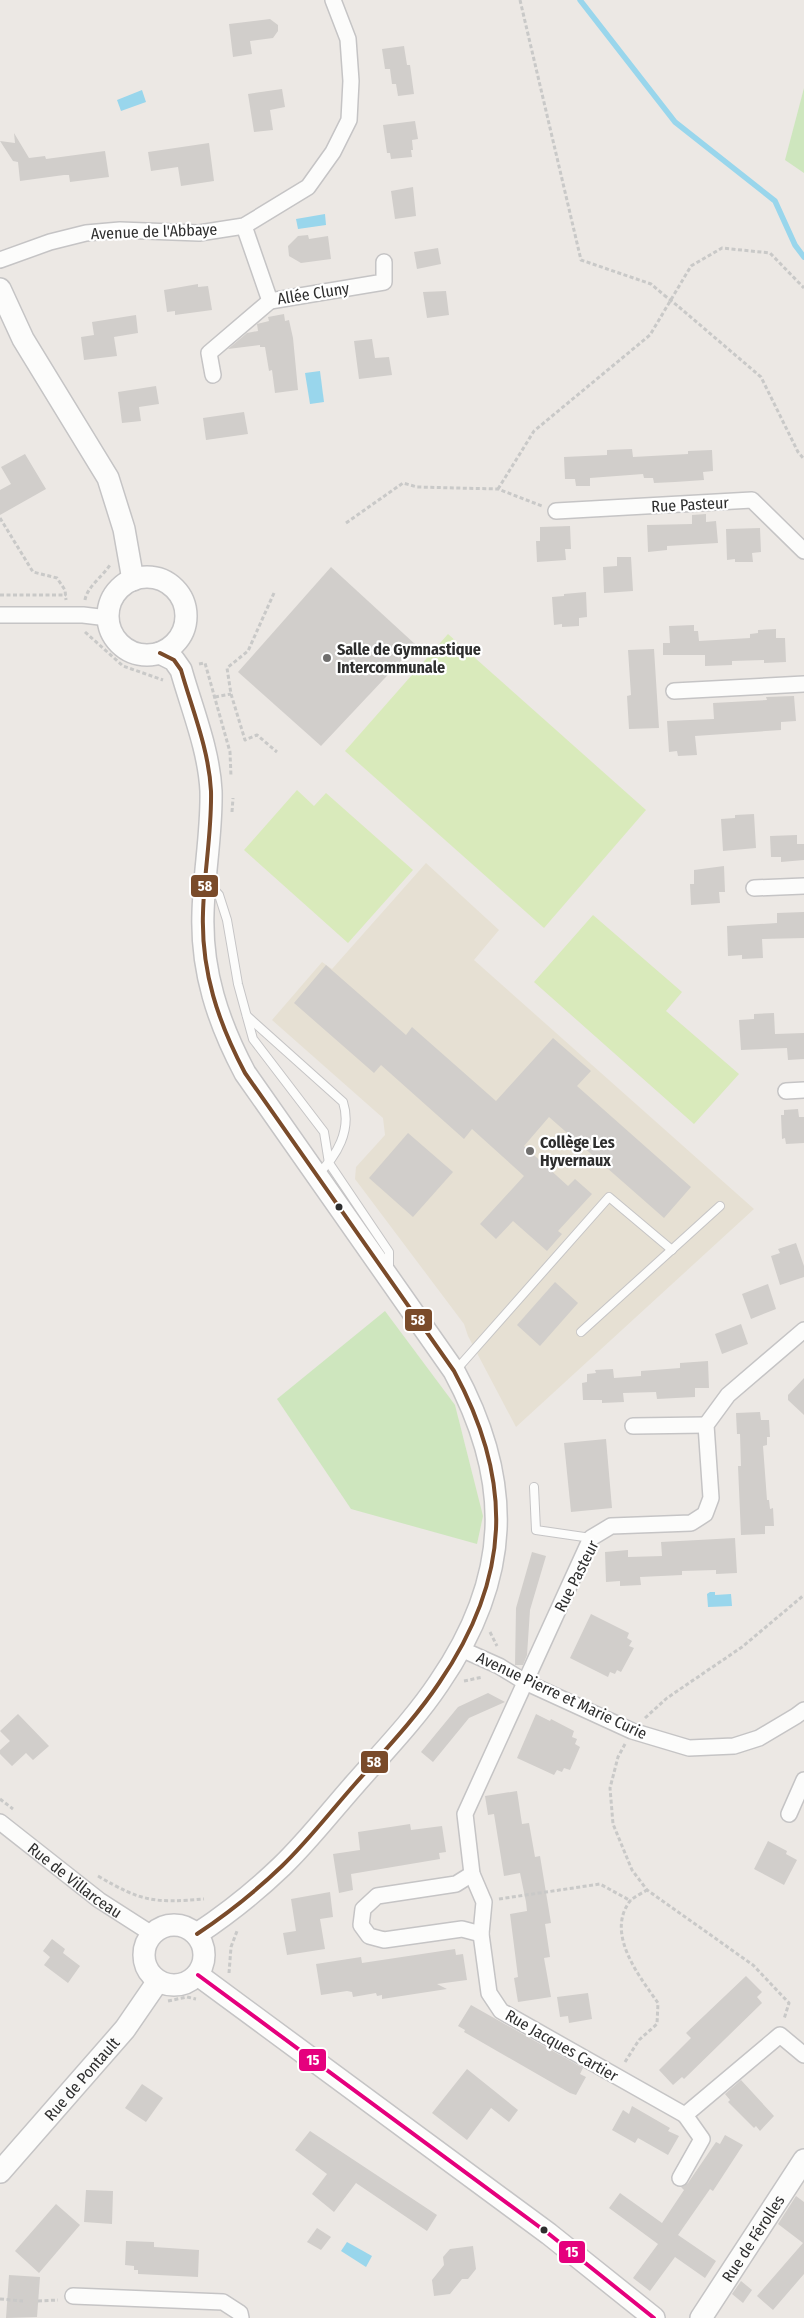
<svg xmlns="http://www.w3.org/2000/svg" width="804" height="2318" font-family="'Fira Sans Condensed',sans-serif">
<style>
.education{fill:#e6e0d3}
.green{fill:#cee6be}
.pitch{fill:#d9eabb}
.water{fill:#99d6ec}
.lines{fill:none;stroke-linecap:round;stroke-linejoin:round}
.stream{stroke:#99d6ec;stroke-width:5.5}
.building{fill:#d1cecb}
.lane-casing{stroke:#c5c4c5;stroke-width:10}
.street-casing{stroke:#c5c4c5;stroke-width:18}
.secondary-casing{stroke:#c5c4c5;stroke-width:24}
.path{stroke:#c9c9c8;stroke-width:3;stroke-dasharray:4 2.5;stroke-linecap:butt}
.lane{stroke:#fcfcfb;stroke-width:8}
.street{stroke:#fcfcfb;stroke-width:15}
.secondary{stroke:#fcfcfb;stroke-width:21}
.path-bridge{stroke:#c9c9c8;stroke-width:3;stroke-dasharray:4 2.5;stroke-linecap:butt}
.bus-1-casing{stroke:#fff;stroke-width:8}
.bus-2-casing{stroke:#fff;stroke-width:8}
.bus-1{stroke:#e5007d;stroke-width:4}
.bus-2{stroke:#7a4b2a;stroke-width:4}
.poi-dot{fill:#706f6e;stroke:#fff;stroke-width:2}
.bus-dot{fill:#2e2e2e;stroke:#fff;stroke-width:2}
.labels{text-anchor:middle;stroke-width:4.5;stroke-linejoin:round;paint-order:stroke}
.street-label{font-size:16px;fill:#2e2e2e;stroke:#fff}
.poi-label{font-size:16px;font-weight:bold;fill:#2e2e2e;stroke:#fff;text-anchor:start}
.line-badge{stroke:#fff;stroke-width:2}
.badge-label{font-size:14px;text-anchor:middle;font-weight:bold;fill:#fff}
</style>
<rect width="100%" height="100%" fill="#ece8e4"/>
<!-- education -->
<polygon class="education" points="426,863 499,930 474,960 754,1209 516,1427 468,1336 464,1324 355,1179 356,1167 385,1135 383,1118 272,1020 322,962 332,969"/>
<!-- green -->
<g class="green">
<polygon points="804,88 804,173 785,160"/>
<polygon points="385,1311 455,1405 483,1516 477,1544 351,1509 277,1399"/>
</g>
<!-- pitch -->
<g class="pitch">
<polygon points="448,634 646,810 544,928 345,751"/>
<polygon points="297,790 314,806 326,793 413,870 348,943 244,850"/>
<polygon points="593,915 682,992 666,1011 739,1074 694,1124 534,982"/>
</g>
<!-- water -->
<g class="water">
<polygon points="142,90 146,102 121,111 117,100"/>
<polygon points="325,214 326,225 298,229 296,219"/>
<polygon points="320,371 324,402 310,404 305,373"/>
<polygon points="710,1592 715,1592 715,1595 731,1594 732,1606 708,1607 707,1594"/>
<polygon points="347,2242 372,2256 366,2267 341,2251"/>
</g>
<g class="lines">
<!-- stream -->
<polyline class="stream" points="580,0 675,122 775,201 795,245 804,257"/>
</g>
<!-- building -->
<g class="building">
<polygon points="270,19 278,25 278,31 273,38 250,41 252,54 233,57 229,24"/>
<polygon points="404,46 407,65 410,65 414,94 398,96 396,84 392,84 390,69 385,69 382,49"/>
<polygon points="282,89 285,107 270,110 273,130 254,132 248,94"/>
<polygon points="415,121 418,139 412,140 413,150 411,150 412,157 391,159 390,153 387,153 383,125"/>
<polygon points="14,133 29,158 45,156 46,159 105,151 109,177 70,182 69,175 64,175 20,181 18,162 13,161 0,141 15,143"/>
<polygon points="209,143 214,181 181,186 178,167 151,171 148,152"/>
<polygon points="413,187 416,216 395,219 391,191"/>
<polygon points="308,235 309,239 328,236 331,259 301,263 289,256 288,246 298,236"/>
<polygon points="438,248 441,264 417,269 414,252"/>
<polygon points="198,284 198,287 208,286 212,310 175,315 175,311 167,312 164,290"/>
<polygon points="446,291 449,315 427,318 423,292"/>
<polygon points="284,314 285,321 289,320 293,338 298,390 275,393 272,370 269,371 265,347 260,347 260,345 228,349 247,333 258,331 257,324 269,321 268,317"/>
<polygon points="136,315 138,333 114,337 117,356 84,360 81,337 94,335 92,322"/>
<polygon points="372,339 375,358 389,357 392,375 359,379 354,341"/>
<polygon points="156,386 159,404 139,407 141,421 122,423 118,392"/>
<polygon points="244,412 248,434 206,440 203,418"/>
<polygon points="632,449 633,457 688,454 688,451 712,450 713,471 703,472 704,480 675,482 654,483 653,478 644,478 643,474 590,478 590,486 576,486 575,479 565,479 564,457 607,455 607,450"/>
<polygon points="25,454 46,489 0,515 0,490 11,484 1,467"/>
<polygon points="706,514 706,522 716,521 718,543 667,546 667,550 648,552 647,525 692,524 692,515"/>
<polygon points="570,526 571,549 565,549 566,560 537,562 536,541 540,541 540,527"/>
<polygon points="760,528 761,552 752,553 753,562 735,562 735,559 727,560 726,529"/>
<polygon points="617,557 631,557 633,591 604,593 603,567 617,566"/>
<polygon points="331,567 416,645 321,746 238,672"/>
<polygon points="586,592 587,617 579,618 579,626 562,627 562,624 554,625 552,597 564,596 564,594"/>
<polygon points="694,625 694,631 698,631 699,641 750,638 750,634 758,633 758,630 776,629 776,638 785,638 786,662 764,663 764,660 732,661 732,665 705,666 705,655 663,655 663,643 670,643 669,626"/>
<polygon points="654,649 659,728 629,729 627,696 631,695 628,650"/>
<polygon points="794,696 796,721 781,722 781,730 695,736 697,755 678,756 677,751 669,752 667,721 714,719 713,703 767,700 766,697"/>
<polygon points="754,814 756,848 723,851 721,819 735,818 735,815"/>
<polygon points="797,835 797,844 804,844 804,860 781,862 781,857 771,857 770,836"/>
<polygon points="724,866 725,892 719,892 720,903 691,905 690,884 694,884 694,870"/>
<polygon points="804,912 804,938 762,939 763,958 742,959 742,955 728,956 727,926 777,923 777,913"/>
<polygon points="326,965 406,1035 412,1027 496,1101 553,1038 591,1071 577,1086 691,1187 664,1218 549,1117 524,1146 568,1186 575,1179 592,1194 558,1231 562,1234 547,1251 513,1221 496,1239 480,1224 524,1176 472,1129 464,1139 381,1065 374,1073 294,1003"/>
<polygon points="774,1013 775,1034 804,1033 804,1059 788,1060 787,1048 741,1050 739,1020 754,1019 754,1014"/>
<polygon points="798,1109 799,1117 804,1117 804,1143 786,1144 785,1138 782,1139 781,1115 784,1115 784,1110"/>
<polygon points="408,1133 453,1172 413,1217 369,1178"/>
<polygon points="796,1243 804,1266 804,1277 780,1285 771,1256 780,1253 778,1249"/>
<polygon points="555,1282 578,1303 540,1346 517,1325"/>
<polygon points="768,1284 776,1309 751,1319 742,1294"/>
<polygon points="741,1324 748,1344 722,1354 715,1334"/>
<polygon points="708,1361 709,1388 695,1388 695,1397 657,1399 656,1392 623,1393 624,1402 602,1403 602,1400 583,1400 582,1383 587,1382 587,1374 596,1373 595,1370 613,1369 614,1378 641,1376 641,1371 680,1368 680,1363"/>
<polygon points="804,1378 804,1415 788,1400 788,1395"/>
<polygon points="760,1412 761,1420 769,1420 770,1437 767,1437 767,1445 763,1446 767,1500 769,1500 770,1509 773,1508 774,1526 765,1526 765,1534 741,1535 738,1466 741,1466 740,1434 737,1434 736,1413"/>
<polygon points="606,1439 612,1508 571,1512 564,1443"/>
<polygon points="735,1538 737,1573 716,1574 716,1570 682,1571 682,1575 640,1577 641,1585 620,1586 620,1581 606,1582 605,1552 628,1550 628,1557 662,1556 661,1542"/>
<polygon points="532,1552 546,1556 530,1610 527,1655 523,1665 515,1665 516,1608"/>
<polygon points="591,1614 629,1633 627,1638 632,1641 629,1646 634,1648 621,1672 617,1670 615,1674 610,1672 608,1677 570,1658"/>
<polygon points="488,1693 505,1702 469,1718 433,1762 421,1752 458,1707"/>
<polygon points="18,1714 49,1746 33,1760 26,1753 12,1766 0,1754 0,1750 10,1741 0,1731"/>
<polygon points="536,1714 550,1721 551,1719 574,1731 572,1737 577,1739 575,1744 580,1747 570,1770 564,1768 562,1772 557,1770 554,1775 517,1758"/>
<polygon points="517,1791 522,1824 529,1823 535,1857 540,1856 551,1923 545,1924 550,1957 544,1958 551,1997 518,2002 514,1978 518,1977 510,1914 527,1911 526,1902 520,1873 504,1876 494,1814 488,1815 485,1796"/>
<polygon points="410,1824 411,1830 442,1826 446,1852 439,1853 440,1859 351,1874 353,1890 339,1893 333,1854 360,1850 358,1832"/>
<polygon points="768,1841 787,1851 786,1854 797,1860 784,1885 754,1869"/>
<polygon points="330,1892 333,1917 320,1919 325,1949 287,1955 283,1933 296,1931 291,1899"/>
<polygon points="52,1939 65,1949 63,1953 80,1966 68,1983 44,1965 50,1957 43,1951"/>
<polygon points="455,1949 456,1955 463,1954 467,1980 437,1984 447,1989 382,1999 382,1995 377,1996 376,1993 353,1997 352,1992 347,1991 321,1995 316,1964 361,1957 362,1963"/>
<polygon points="746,1976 762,1992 757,1997 762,2003 684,2079 682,2077 673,2085 659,2070 691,2038 686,2033"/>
<polygon points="588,1993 592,2019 569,2023 568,2016 560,2017 557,1997"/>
<polygon points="471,2005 583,2068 580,2074 586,2077 576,2095 570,2093 464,2032 465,2030 458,2026"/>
<polygon points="467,2069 518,2110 509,2122 491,2108 467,2140 432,2113"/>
<polygon points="741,2080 774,2116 760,2131 756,2126 754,2128 728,2102 730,2100 725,2094"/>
<polygon points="142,2084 163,2098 146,2122 125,2108"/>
<polygon points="632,2106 670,2128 668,2131 679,2136 668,2155 638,2138 635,2143 612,2130 623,2110 629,2114"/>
<polygon points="310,2131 437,2215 427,2231 356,2183 334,2212 312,2194 327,2174 295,2150"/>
<polygon points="725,2135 743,2145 713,2191 710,2189 678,2235 716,2261 705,2278 675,2257 650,2291 633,2278 658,2244 609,2208 620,2193 662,2223 684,2190 681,2187 688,2183 716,2142 720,2144"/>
<polygon points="86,2190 113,2191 112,2224 84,2222"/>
<polygon points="796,2196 804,2202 804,2274 773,2310 757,2296 803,2243 778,2224"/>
<polygon points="56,2204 80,2225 39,2273 15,2251"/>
<polygon points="317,2228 331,2237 321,2250 307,2242"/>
<polygon points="126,2241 154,2242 154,2247 199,2250 198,2277 138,2274 138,2270 134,2270 134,2266 125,2265"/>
<polygon points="473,2246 476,2269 468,2279 462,2279 450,2294 434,2296 432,2280 444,2265 443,2257 450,2249"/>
<polygon points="9,2275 40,2277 37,2317 6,2318"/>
<polygon points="741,2281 752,2290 743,2303 732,2294"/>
</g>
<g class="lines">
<defs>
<g id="lane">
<polyline points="208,883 219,895 227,920 238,984 253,1039 324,1132 329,1163 389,1252 389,1270"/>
<path d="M247,1016l96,86c9,28 -6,54 -26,73"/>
<polyline points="581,1332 720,1206"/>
<polyline points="456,1370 609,1197 672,1250"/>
<polyline points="534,1487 536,1530 591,1538"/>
</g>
<g id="street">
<polyline points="244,226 270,301 384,282 384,262"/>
<polyline points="0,260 50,242 86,233 120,230 199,233 244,226 308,187 333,152 349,120 351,81 348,39 333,0"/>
<polyline points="213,375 209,353 270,301"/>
<polyline points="556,511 752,500 804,551"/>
<polyline points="0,615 83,615 108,618"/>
<polyline points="674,691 804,684"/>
<polyline points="754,888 804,886"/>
<polyline points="786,1091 804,1090"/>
<polyline points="804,1330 728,1395 706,1425 711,1498 705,1514 691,1523 611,1526 591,1538 465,1814 472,1874 484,1902 481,1934 489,1993 501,2011 685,2115 780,2035 804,2055"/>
<polyline points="633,1426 706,1425"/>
<polyline points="461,1649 499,1666 525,1682 632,1731 689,1748 734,1746 759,1738 796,1716 804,1710"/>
<polyline points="789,1814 804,1780"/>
<path id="s1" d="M0,1822l99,78 53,34"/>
<polyline points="472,1874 456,1884 377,1896 363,1909 361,1925 369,1936 384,1940 462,1929 481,1934"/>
<polyline points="680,2178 702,2139 685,2115"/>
<polyline points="73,2296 223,2302 240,2313 241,2318"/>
</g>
<g id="secondary">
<polyline points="0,289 23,339 108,478 124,529 133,580"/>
<circle cx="147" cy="616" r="39"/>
<path d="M160,653l14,7 7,10c11,39 28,80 30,121 1,41 -7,81 -8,122 -2,58 15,109 42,160l209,298c60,111 57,207 -15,312 -24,36 -55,68 -84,101 -24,27 -47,57 -73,82 -26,25 -55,48 -85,68"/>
<circle cx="174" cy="1955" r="30"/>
<polyline points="198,1975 549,2234 654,2318"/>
<path id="s2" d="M0,2172l125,-143 33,-48"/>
<path id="s3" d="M701,2318l103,-158"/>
</g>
</defs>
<!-- lane casing -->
<use href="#lane" class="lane-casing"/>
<!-- street casing -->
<use href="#street" class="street-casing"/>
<!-- secondary casing -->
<use href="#secondary" class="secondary-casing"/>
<!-- path -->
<g class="path">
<polyline points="520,0 581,260 651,284 664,295"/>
<polyline points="679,307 761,377 798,452 804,459"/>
<polyline points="498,489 534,431 650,335 691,266 722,248 770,253 804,288"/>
<polyline points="0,518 33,572 57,578 65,590 66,600"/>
<polyline points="346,523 403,483 417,487 498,489 542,506"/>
<polyline points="274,593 248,651 227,668 231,694 245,740 257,735 277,752"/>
<polyline points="0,595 66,595"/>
<path d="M85,600c2,-13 17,-23 25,-35"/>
<polyline points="85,632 123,666 163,680"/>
<polyline points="199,664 205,663 230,752 231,777"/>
<polyline points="215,697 231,694"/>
<polyline points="232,812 233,798"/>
<polyline points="490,1632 497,1646"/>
<polyline points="464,1681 483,1677"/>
<polyline points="645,1718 667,1698 742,1647 804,1595"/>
<polyline points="625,1744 618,1757 610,1788 613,1824 632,1870 647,1890 753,1965 789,2003 784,2019"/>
<polyline points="0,1799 13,1809"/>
<path d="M98,1876c44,26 56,27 106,23"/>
<polyline points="499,1899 600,1884 631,1901"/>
<polyline points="229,1973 231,1947 237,1931"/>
<polyline points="168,2001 187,1997 196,1999"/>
<path d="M625,2062l14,-22 18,-16 1,-21c-18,-26 -53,-69 -28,-102 4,-4 12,-8 17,-11"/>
<polyline points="0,2299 23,2301"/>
<polyline points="38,2301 58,2300"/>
</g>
<!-- lane -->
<use href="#lane" class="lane"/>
<!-- street -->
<use href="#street" class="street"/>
<!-- secondary -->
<use href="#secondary" class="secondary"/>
<!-- path-bridge -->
<polyline class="path-bridge" points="664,295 679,307"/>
<defs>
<polyline id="bus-1" points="198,1975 549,2234 654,2318"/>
<path id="bus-2" d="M160,653l14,7 7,10c11,39 28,80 30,121 1,41 -7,81 -8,122 -2,58 15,109 42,160l209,298c60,111 57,207 -15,312 -24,36 -55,68 -84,101 -24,27 -47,57 -73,82 -26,25 -55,48 -85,68"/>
</defs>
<!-- bus-1 casing -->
<use href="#bus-1" class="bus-1-casing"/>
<!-- bus-2 casing -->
<use href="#bus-2" class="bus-2-casing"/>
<!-- bus-1 -->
<use href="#bus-1" class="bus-1"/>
<!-- bus-2 -->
<use href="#bus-2" class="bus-2"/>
</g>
<!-- markers -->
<g class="poi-dot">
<circle cx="327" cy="658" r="5"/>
<circle cx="530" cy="1151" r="5"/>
</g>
<g class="bus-dot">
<circle cx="339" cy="1207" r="4.5"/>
<circle cx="544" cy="2230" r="4.5"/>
</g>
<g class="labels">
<!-- street labels -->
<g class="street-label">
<text transform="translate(154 231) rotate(-2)" y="6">Avenue de l'Abbaye</text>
<text transform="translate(313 293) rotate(-9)" y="6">Allée Cluny</text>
<text transform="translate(690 504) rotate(-3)" y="6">Rue Pasteur</text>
<text transform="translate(576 1576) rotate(-63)" y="6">Rue Pasteur</text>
<text transform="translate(562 1695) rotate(25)" y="6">Avenue Pierre et Marie Curie</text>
<text dy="6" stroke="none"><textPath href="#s1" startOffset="95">Rue de Villarceau</textPath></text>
<text transform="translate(562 2045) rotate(30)" y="6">Rue Jacques Cartier</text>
<text dy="6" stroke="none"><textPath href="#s2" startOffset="124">Rue de Pontault</textPath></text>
<text dy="6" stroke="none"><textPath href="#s3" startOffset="95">Rue de Férolles</textPath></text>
</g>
<!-- poi labels -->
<g class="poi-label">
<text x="337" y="655">Salle de Gymnastique<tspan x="337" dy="18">Intercommunale</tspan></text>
<text x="540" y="1148">Collège Les<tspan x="540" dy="18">Hyvernaux</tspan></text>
</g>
</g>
<g class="line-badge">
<rect x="190" y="874" width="29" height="24" rx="5" fill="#7a4b2a"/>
<rect x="404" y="1308" width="29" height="24" rx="5" fill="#7a4b2a"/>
<rect x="360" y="1750" width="29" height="24" rx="5" fill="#7a4b2a"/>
<rect x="298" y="2048" width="29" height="24" rx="5" fill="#e5007d"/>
<rect x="558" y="2240" width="28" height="24" rx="5" fill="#e5007d"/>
</g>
<g class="badge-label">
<text x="205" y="891">58</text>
<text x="418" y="1325">58</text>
<text x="374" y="1767">58</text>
<text x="313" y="2065">15</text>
<text x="572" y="2257">15</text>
</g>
</svg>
